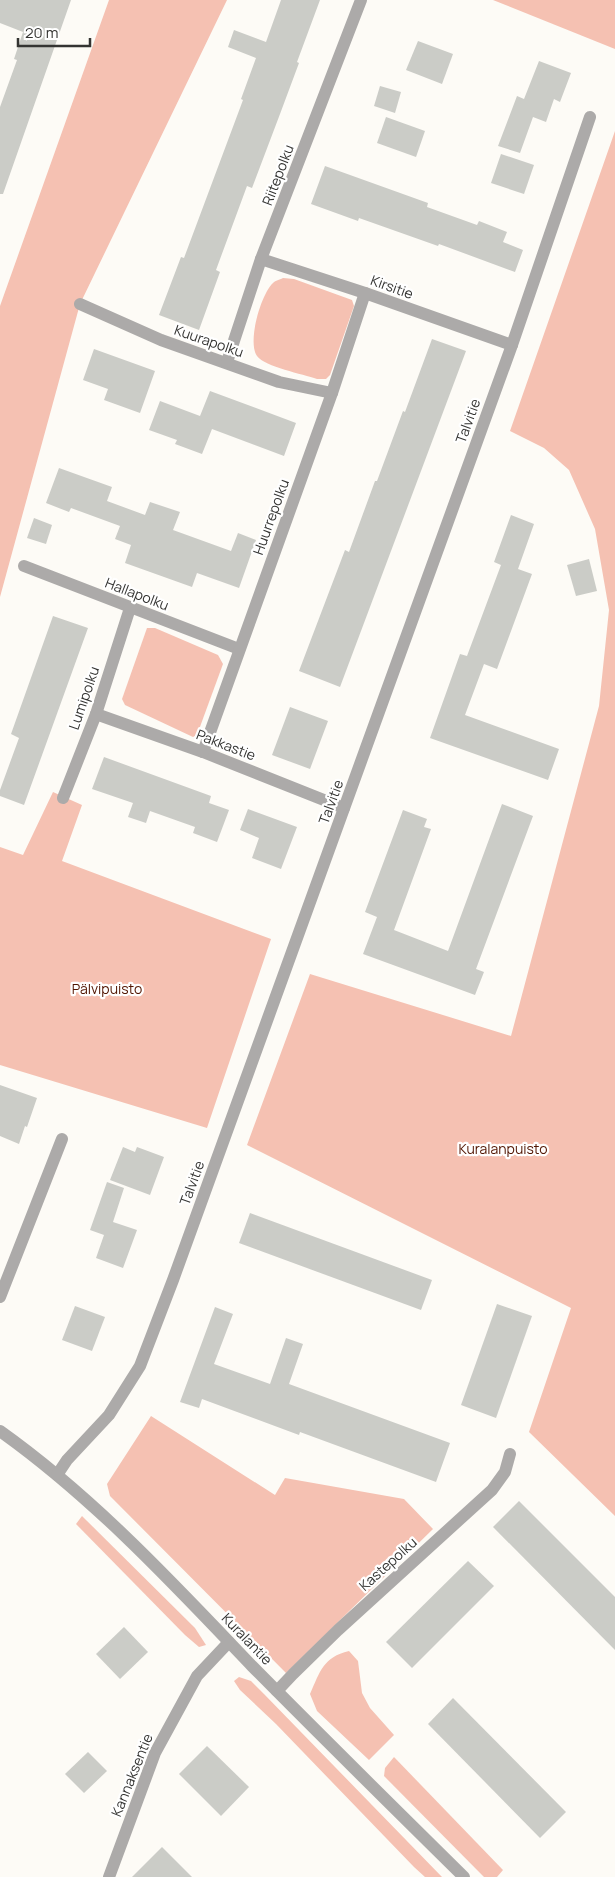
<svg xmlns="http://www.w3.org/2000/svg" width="615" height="1877" font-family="Manrope,sans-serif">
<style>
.green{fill:#f5c1b2}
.building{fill:#cbccc7}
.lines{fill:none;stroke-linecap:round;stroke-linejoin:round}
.minor{stroke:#acaaa9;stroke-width:12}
.labels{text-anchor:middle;stroke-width:4.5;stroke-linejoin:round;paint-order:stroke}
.street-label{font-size:14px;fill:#343432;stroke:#fff}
.park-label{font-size:14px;fill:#511501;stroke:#fff}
</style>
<rect width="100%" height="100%" fill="#fdfbf6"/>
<!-- green -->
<g class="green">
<polygon points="109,0 227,0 80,304 0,597 0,306"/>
<polygon points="493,0 615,0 615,49"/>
<polygon points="615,131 615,1516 529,1432 571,1308 247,1145 310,974 511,1036 599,706 609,610 595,529 569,470 544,448 510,431"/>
<path d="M283,278l11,1 58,21 2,6 -24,69 -4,4h-9c-14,-5 -52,-12 -60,-23 -10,-14 4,-62 16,-73 3,-3 6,-3 10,-5z"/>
<polygon points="147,628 155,628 218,655 223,664 197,735 193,737 125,705 122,699"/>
<polygon points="53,792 82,805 62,861 271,939 207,1128 0,1065 0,847 23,855"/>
<polygon points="151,1416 275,1495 285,1478 404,1499 433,1529 286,1673 110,1496 107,1484"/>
<polygon points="82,1516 195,1628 206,1645 199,1647 185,1635 76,1524"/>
<path d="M349,1651l9,10 4,32 8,15 24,27 -25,25 -52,-49 -7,-17c10,-22 13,-37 39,-43z"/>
<polygon points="239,1677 251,1681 264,1694 442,1877 425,1877 414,1867 276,1724 240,1690 234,1681"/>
<polygon points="394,1757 503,1870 497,1877 484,1877 384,1776 385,1768"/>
</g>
<!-- building -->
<g class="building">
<polygon points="0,0 71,0 3,194 0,194 0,107 17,60 14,59 23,32 0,23"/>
<polygon points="281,0 320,0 297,62 299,63 280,114 252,188 247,186 216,270 220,272 199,330 159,315 181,257 184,258 243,100 241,99 256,58 228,47 234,30 266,42"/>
<polygon points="418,41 453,54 442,84 406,70"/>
<polygon points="539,61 571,73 560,102 554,99 546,122 533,117 520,153 498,146 517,96 524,99"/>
<polygon points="380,86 401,92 395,113 374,106"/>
<polygon points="386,117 425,131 416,157 377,143"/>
<polygon points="501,154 534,165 524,194 491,183"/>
<polygon points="325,166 428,203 427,207 477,225 479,221 507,232 503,242 523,250 515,272 439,244 438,246 359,218 358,221 311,204"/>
<polygon points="432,339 466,351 340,687 299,671 345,550 349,552 375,481 377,481 403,411 405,412"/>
<polygon points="94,349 155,371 140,413 104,400 108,389 83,380"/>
<polygon points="210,391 296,423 284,456 212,429 202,454 175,444 177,440 149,430 160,401 200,416"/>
<polygon points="59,468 112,487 107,501 145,515 150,502 180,512 173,530 231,551 238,533 256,540 239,588 197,573 192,587 125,563 131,545 115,539 120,526 71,508 69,512 46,503"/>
<polygon points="511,515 534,524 518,569 532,574 497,669 484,664 465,715 559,749 548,780 430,738 460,654 467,656 501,565 494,562"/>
<polygon points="34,518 52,525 46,544 27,538"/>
<polygon points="589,559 597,591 576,596 567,565"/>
<polygon points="53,616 88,628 24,805 0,796 0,790 19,738 11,734"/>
<polygon points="290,707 328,721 310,769 272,755"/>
<polygon points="104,757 211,796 209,803 229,810 217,842 193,833 195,827 150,811 146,823 128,817 133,803 92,789"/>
<polygon points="502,804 533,816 476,969 484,972 475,995 363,954 377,917 365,912 403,810 427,819 424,827 431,829 394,930 448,951"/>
<polygon points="248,809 297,827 281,869 252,858 259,838 240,830"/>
<polygon points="0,1085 37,1098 27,1127 25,1126 19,1144 0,1136"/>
<polygon points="123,1147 135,1152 137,1147 164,1157 150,1195 110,1180"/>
<polygon points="107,1182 124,1188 113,1222 137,1230 123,1268 96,1258 104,1235 90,1230"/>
<polygon points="250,1213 432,1280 421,1310 239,1243"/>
<polygon points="497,1304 532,1316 496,1418 461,1405"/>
<polygon points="75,1306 105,1317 92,1351 62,1340"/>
<polygon points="215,1307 233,1314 214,1364 270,1384 286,1338 303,1344 289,1384 450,1443 436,1482 300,1432 299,1435 202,1399 199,1408 180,1402"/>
<polygon points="519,1501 615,1597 615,1650 493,1527"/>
<polygon points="468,1561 494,1586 412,1668 386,1642"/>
<polygon points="124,1627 148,1652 120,1679 96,1654"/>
<polygon points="453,1698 566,1812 540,1838 428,1724"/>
<polygon points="207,1746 249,1787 221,1816 179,1774"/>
<polygon points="88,1752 107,1771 84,1793 65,1774"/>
<polygon points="162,1847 192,1877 132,1877"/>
</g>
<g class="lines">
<!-- minor -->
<g class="minor">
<polyline points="261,259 365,293 512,345"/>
<polyline points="80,304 161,340 279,382 332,393"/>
<polyline points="227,362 261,259 361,0"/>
<polyline points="24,566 239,649"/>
<polyline points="96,714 203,752 344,808"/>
<polyline points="203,752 332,393 365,293"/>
<polyline points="63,798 96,714 130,608"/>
<polyline points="0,1297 62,1139"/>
<path d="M0,1431c94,67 173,152 252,235 70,71 141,141 212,211"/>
<polyline points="57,1475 67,1460 109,1415 140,1366 173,1280 512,345 590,117"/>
<polyline points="277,1691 293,1674 338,1630 492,1490 505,1472 510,1454"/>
<polyline points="109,1877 155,1753 197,1676 229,1642"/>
</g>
</g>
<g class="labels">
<!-- street labels -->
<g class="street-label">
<text transform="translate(278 175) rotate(-69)" y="5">Riitepolku</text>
<text transform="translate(392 287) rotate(20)" y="5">Kirsitie</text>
<text transform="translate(209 341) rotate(19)" y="5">Kuurapolku</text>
<text transform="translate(468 421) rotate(-70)" y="5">Talvitie</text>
<text transform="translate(271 517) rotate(-70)" y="5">Huurrepolku</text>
<text transform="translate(137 594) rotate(21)" y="5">Hallapolku</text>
<text transform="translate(84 698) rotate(-71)" y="5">Lumipolku</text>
<text transform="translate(226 745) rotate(21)" y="5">Pakkastie</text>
<text transform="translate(331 802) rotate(-70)" y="5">Talvitie</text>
<text transform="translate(192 1183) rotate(-70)" y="5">Talvitie</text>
<text transform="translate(388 1564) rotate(-42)" y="5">Kastepolku</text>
<text transform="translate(247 1639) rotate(46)" y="5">Kuralantie</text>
<text transform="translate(132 1775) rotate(-68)" y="5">Kannaksentie</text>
</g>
<!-- park labels -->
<g class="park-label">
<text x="107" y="994">Pälvipuisto</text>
<text x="503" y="1154">Kuralanpuisto</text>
</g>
</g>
<!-- scale -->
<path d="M18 38v8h72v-8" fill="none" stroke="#343432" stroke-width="2.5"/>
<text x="25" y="38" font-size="15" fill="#343432" stroke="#ffffff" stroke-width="4" paint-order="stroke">20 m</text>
</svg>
